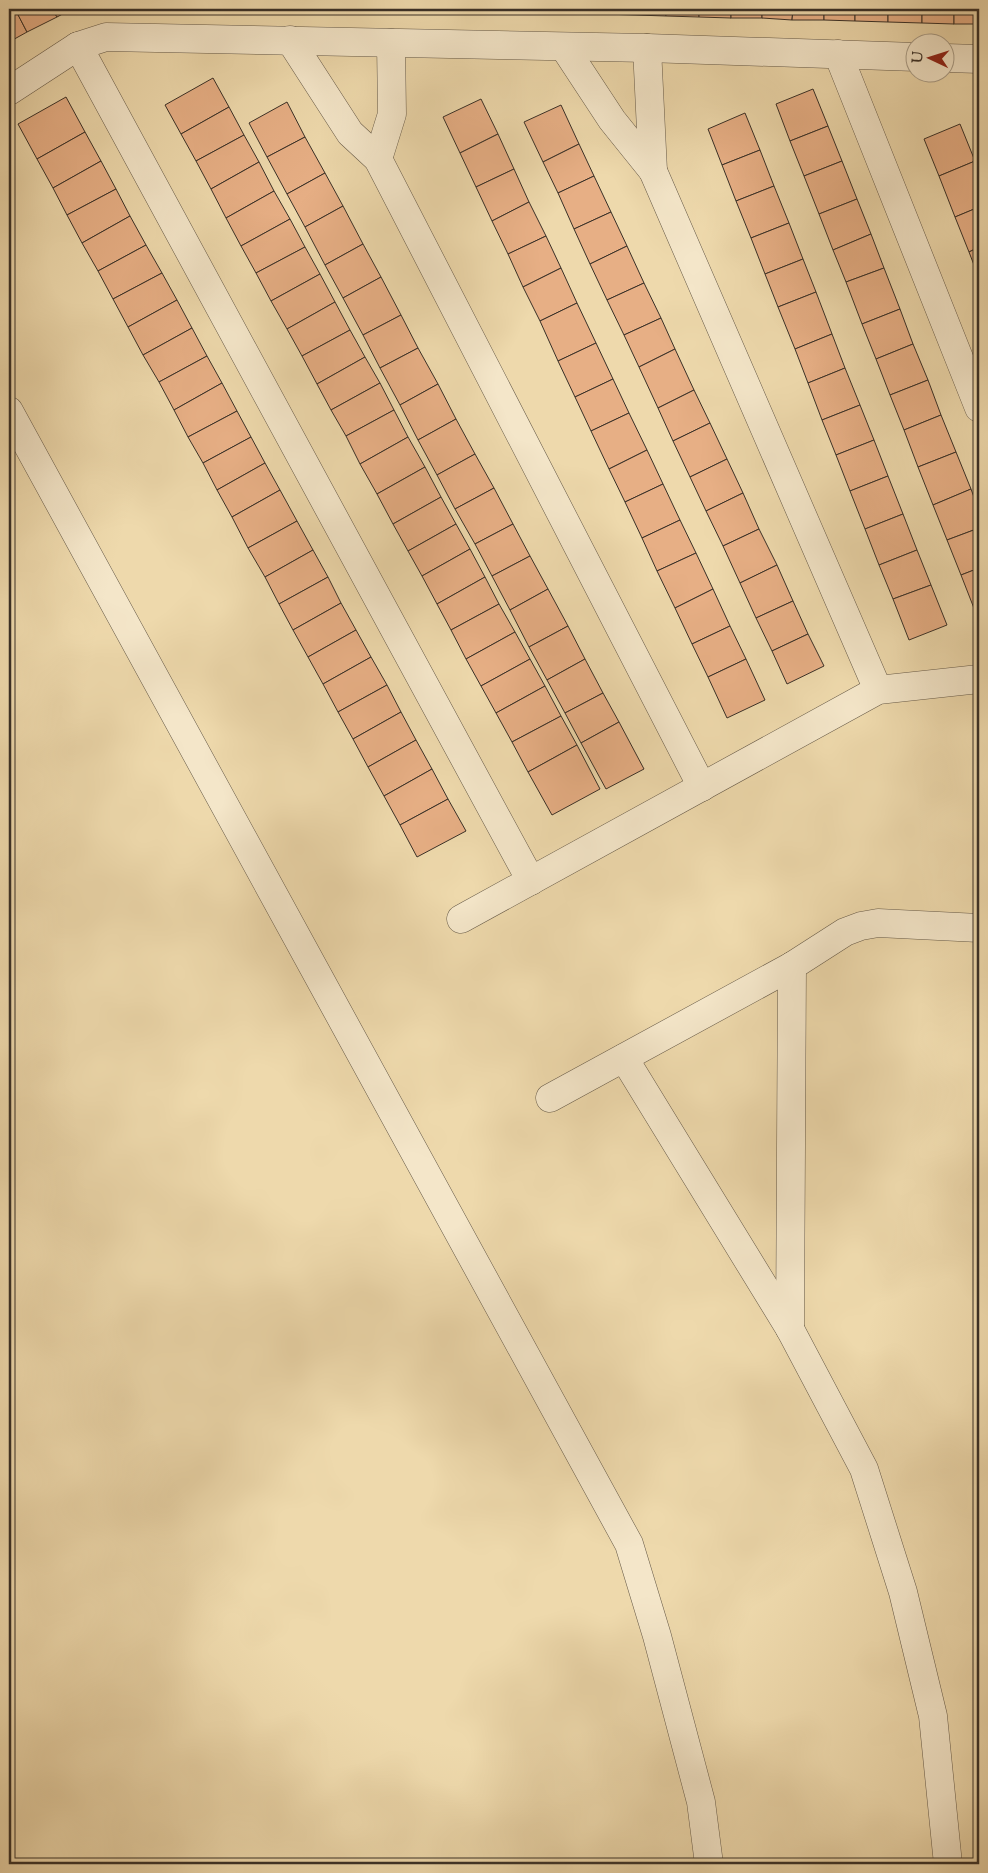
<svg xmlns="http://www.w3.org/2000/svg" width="988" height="1873" font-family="'Sorts Mill Goudy',serif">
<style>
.building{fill:#e7af85;stroke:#393027}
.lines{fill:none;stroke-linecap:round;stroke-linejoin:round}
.minor-casing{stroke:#665a48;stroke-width:29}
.minor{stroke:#f4e6c9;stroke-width:28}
</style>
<rect width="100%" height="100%" fill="#eed9ac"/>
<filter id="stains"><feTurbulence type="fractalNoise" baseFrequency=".004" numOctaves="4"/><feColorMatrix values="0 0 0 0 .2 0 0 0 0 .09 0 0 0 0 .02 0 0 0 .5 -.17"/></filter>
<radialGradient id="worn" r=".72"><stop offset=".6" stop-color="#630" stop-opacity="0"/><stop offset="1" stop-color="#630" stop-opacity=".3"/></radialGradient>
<!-- building -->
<g class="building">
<polygon points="9,9 15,9 27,32 9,42"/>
<polygon points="15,9 52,9 57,17 27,32"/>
<polygon points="52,9 72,9 57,17"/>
<polygon points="440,9 472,9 472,11 440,10"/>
<polygon points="472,9 508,9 508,12 472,11"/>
<polygon points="508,9 539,9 539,13 508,12"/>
<polygon points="539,9 570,9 569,13 539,13"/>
<polygon points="570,9 602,9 602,14 569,13"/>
<polygon points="602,9 636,9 636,15 602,14"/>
<polygon points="636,9 666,9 666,16 636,15"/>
<polygon points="666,9 699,9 699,17 666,16"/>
<polygon points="699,9 731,9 731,18 699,17"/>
<rect x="731" y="9" width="31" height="9"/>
<polygon points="762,9 793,9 792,20 762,18"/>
<polygon points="793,9 824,9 824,20 792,20"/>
<polygon points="824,9 855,9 855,21 824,20"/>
<polygon points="855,9 888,9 888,22 855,21"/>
<polygon points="888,9 922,9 922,23 888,22"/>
<polygon points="922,9 954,9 954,24 922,23"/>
<rect x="954" y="9" width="25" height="15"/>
<polygon points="213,78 229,107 181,134 165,105"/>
<polygon points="813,89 828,126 790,141 776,104"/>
<polygon points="66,97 85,132 37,159 18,124"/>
<polygon points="481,99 498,134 460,153 443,117"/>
<polygon points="287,102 305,137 267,157 249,123"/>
<polygon points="561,105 579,144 543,162 524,122"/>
<polygon points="229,107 244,135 196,161 181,134"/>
<polygon points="745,113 760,150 722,165 708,129"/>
<polygon points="960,124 975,161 939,176 924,139"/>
<polygon points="828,126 842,161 804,176 790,141"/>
<polygon points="85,132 101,161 53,188 37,159"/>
<polygon points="498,134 514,169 476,187 460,153"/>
<polygon points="244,135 259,162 211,189 196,161"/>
<polygon points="305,137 325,173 287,194 267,157"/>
<polygon points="579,144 594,176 558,193 543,162"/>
<polygon points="760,150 774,186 736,201 722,165"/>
<polygon points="101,161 116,189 67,215 53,188"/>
<polygon points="842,161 857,199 819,214 804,176"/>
<polygon points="975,161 979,171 979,207 955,217 939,176"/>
<polygon points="259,162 274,191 226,218 211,189"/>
<polygon points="514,169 529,202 492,221 476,187"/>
<polygon points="325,173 343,206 305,227 287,194"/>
<polygon points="594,176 611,212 574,229 558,193"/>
<polygon points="774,186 789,223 751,238 736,201"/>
<polygon points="116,189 130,216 82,243 67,215"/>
<polygon points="274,191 290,219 241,246 226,218"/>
<polygon points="857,199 871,234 833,250 819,214"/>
<polygon points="529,202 546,236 508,254 492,221"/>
<polygon points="343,206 363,244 325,265 305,227"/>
<polygon points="979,207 979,247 969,252 955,217"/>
<polygon points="611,212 627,246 590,264 574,229"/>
<polygon points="130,216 146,245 98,271 82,243"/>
<polygon points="290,219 305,247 256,273 241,246"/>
<polygon points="789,223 803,259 765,274 751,238"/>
<polygon points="871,234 884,268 846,282 833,250"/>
<polygon points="546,236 561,268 523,287 508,254"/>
<polygon points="363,244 381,277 343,298 325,265"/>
<polygon points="146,245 162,273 113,299 98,271"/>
<polygon points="627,246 644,283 607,300 590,264"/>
<polygon points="305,247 320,274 271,301 256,273"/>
<polygon points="979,247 979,278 969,252"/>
<polygon points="803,259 816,292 778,307 765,274"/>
<polygon points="561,268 577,303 540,321 523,287"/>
<polygon points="884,268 900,309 862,324 846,282"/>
<polygon points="162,273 177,300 128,327 113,299"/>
<polygon points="320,274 335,302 287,329 271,301"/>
<polygon points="381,277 401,315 363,335 343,298"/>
<polygon points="644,283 661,318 624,335 607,300"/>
<polygon points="816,292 832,334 795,349 778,307"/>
<polygon points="177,300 192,328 143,355 128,327"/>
<polygon points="335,302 350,330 302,356 287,329"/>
<polygon points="577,303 596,343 558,361 540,321"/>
<polygon points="900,309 913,344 876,359 862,324"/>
<polygon points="401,315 418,348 380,368 363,335"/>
<polygon points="661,318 675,349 639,367 624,335"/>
<polygon points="192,328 207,356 159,382 143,355"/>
<polygon points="350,330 365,357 317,384 302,356"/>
<polygon points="832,334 845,368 808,383 795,349"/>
<polygon points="596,343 613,379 575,397 558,361"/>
<polygon points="913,344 928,380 890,395 876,359"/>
<polygon points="418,348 438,384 400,405 380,368"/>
<polygon points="675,349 694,390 658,408 639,367"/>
<polygon points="207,356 222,383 174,410 159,382"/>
<polygon points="365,357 380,383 331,410 317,384"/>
<polygon points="845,368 860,405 822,420 808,383"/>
<polygon points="613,379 629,413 591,431 575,397"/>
<polygon points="928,380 941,415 904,430 890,395"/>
<polygon points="222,383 237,411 188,437 174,410"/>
<polygon points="380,383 394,410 346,436 331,410"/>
<polygon points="438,384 456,419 418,440 400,405"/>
<polygon points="694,390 710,423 673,441 658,408"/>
<polygon points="860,405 874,440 836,455 822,420"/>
<polygon points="394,410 408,437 360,464 346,436"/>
<polygon points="237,411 251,437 203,463 188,437"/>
<polygon points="629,413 647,450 609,469 591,431"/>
<polygon points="941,415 956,452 918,467 904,430"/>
<polygon points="456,419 475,454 437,475 418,440"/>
<polygon points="710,423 727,459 690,477 673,441"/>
<polygon points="251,437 265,463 217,490 203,463"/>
<polygon points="408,437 425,467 377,494 360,464"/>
<polygon points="874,440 888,476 850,491 836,455"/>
<polygon points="647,450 663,484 625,502 609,469"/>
<polygon points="956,452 971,489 933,505 918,467"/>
<polygon points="475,454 494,488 455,509 437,475"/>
<polygon points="727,459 743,493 706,511 690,477"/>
<polygon points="265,463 280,490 232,517 217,490"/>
<polygon points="425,467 441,497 393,524 377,494"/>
<polygon points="888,476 903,514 865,529 850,491"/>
<polygon points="663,484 680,520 642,538 625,502"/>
<polygon points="494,488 513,524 475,544 455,509"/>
<polygon points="971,489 979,511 979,528 947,540 933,505"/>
<polygon points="280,490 297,521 248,548 232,517"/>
<polygon points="743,493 759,529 723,546 706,511"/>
<polygon points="441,497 456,524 408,551 393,524"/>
<polygon points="903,514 917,550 879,565 865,529"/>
<polygon points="680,520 696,553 657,571 642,538"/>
<polygon points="297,521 313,550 265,577 248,548"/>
<polygon points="456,524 470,549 422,576 408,551"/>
<polygon points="513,524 530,556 492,576 475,544"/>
<polygon points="979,528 979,568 961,575 947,540"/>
<polygon points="759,529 777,565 740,583 723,546"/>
<polygon points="470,549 485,577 437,604 422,576"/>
<polygon points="313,550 328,577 279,604 265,577"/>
<polygon points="917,550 931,585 893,599 879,565"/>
<polygon points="696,553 713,589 675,608 657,571"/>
<polygon points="530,556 548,589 510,610 492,576"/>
<polygon points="777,565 793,601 756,618 740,583"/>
<polygon points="979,568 979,614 977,616 961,575"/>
<polygon points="328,577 341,603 293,630 279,604"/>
<polygon points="485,577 499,604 451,630 437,604"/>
<polygon points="931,585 947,625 909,640 893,599"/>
<polygon points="548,589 568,626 529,647 510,610"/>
<polygon points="713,589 730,626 692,644 675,608"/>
<polygon points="793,601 808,634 772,651 756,618"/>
<polygon points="341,603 356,630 308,657 293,630"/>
<polygon points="499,604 515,632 466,659 451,630"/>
<polygon points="568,626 585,659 547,680 529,647"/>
<polygon points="730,626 746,659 708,677 692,644"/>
<polygon points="356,630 371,657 323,684 308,657"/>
<polygon points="515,632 530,659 481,686 466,659"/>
<polygon points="808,634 824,666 787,684 772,651"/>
<polygon points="371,657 387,685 338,712 323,684"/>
<polygon points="530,659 545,686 496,713 481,686"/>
<polygon points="585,659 603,693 565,713 547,680"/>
<polygon points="746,659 765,700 727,718 708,677"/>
<polygon points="387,685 401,712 353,739 338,712"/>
<polygon points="545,686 561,716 512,742 496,713"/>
<polygon points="603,693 619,722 581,743 565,713"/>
<polygon points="401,712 416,740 368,767 353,739"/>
<polygon points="561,716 577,745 528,772 512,742"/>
<polygon points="619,722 644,769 606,789 581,743"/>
<polygon points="416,740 432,769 384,796 368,767"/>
<polygon points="577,745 600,789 552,815 528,772"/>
<polygon points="432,769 448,799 400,825 384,796"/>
<polygon points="448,799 466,831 417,857 400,825"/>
</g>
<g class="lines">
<defs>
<g id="minor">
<polyline points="290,40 350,133 378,159 702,787"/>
<polyline points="78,46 531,881"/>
<polyline points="564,47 612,120 653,171 878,690"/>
<polyline points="647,48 653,171"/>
<polyline points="838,54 979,408"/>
<polyline points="946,58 979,59"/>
<polyline points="9,91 78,46 106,37 647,48 916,57"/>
<polyline points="378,159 392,114 391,43"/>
<polyline points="9,411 629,1544 657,1636 701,1802 709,1864"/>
<polyline points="461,919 878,690 979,679"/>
<polyline points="624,1058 790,1329 864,1469 903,1592 933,1716 948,1864"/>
<polyline points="550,1098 792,966 845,932 861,926 878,923 979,928"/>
<polyline points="790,1329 792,966"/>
</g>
</defs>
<!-- minor casing -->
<use href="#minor" class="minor-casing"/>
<!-- minor -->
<use href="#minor" class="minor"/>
</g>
<!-- margin -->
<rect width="988" height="1873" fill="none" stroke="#eed9ac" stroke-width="30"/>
<rect x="10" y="10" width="968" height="1853" fill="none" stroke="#393027" stroke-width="2.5"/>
<rect x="15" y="15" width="958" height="1843" fill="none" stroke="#393027"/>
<!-- north arrow -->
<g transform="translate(930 58) rotate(274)"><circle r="24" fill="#f4e6c9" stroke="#a99d88"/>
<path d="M0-4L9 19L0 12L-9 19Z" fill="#8f2418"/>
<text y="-8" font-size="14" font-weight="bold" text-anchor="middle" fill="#393027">U</text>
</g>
<rect width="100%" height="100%" filter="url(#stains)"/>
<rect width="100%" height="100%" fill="url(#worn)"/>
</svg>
